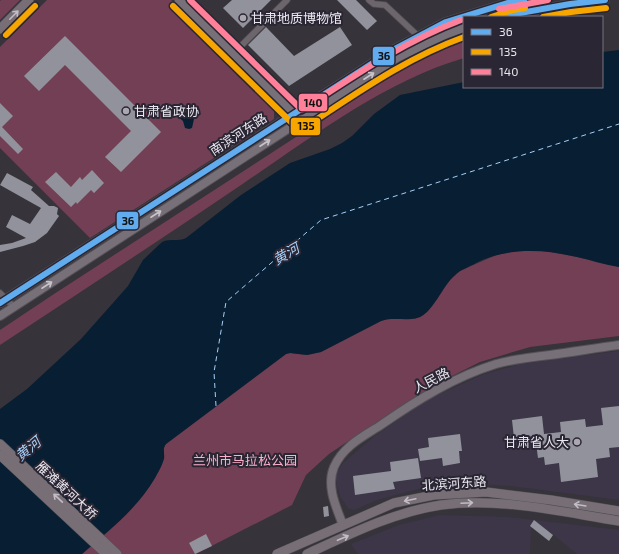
<svg xmlns="http://www.w3.org/2000/svg" width="619" height="554" font-family="'Exo 2','Noto Sans SC',sans-serif">
<style>
.built{fill:#3d3648}
.green{fill:#733f54}
.water{fill:#081f33}
.lines{fill:none;stroke-linecap:round;stroke-linejoin:round}
.ferry{stroke:#a7cff7;stroke-width:1;stroke-dasharray:5 4;stroke-linecap:butt}
.building{fill:#92929c}
.street-casing{stroke:#535056;stroke-width:7}
.secondary-casing{stroke:#535056;stroke-width:10}
.primary-casing{stroke:#535056;stroke-width:10}
.street{stroke:#6c656b;stroke-width:5.5}
.secondary{stroke:#787078;stroke-width:8}
.primary{stroke:#776e76;stroke-width:9}
.bus-1-casing{stroke:#2b2633;stroke-width:9}
.bus-2-casing{stroke:#2b2633;stroke-width:9}
.bus-3-casing{stroke:#2b2633;stroke-width:9}
.bus-1{stroke:#60acee;stroke-width:6}
.bus-2{stroke:#f7a600;stroke-width:6}
.bus-3{stroke:#ff8098;stroke-width:6}
.oneway{stroke:#c1bcc5}
.oneway2{stroke:#c7c3cb}
.poi-dot{fill:#aaa7b0;stroke:#2b2633;stroke-width:1.5}
.labels{text-anchor:middle;stroke-width:4;stroke-linejoin:round;paint-order:stroke}
.poi-label{font-size:13px;fill:#e9e6ef;stroke:#2b2633;text-anchor:start}
.street-label{font-size:13px;fill:#e9e6ef;stroke:#2b2633}
.park-label{font-size:13px;fill:#fcb1cb;stroke:#2b2633}
.water-label{font-size:14px;font-style:italic;fill:#a7cff7;stroke:#2b2633}
.line-badge{stroke:#2b2633;stroke-width:1.5}
.pale-badge-label{font-size:11px;text-anchor:middle;font-weight:bold;fill:#111}
</style>
<rect width="100%" height="100%" fill="#36333a"/>
<!-- built -->
<g class="built">
<polygon points="619,351 619,500 511,486 464,483 422,488 377,500 354,510 348,508 341,498 337,485 336,475 343,463 376,435 427,400 482,375 521,364"/>
<polygon points="440,515 507,517 619,530 619,554 577,554 549,531 531,528 530,554 358,554 351,544 399,525"/>
</g>
<!-- green -->
<g class="green">
<polygon points="1,0 20,0 0,20 0,1"/>
<polygon points="47,0 171,0 274,104 274,119 90,238 0,148 0,47"/>
<path d="M464,40v18c-79,23 -152,79 -220,125 -81,55 -162,108 -244,162v-15l54,-36 342,-222 31,-18z"/>
<path d="M516,251h29l32,6 42,10v69l-89,11 -50,15 -40,20 -72,46 -39,26 -23,21 -14,30 -96,49h-114c26,-23 55,-45 73,-76 4,-7 8,-14 9,-23 0,-5 -2,-6 2,-11l120,-90 4,-1 17,2 14,-3 60,-31 8,-3 26,1 12,-7 20,-29 13,-12 36,-16z"/>
</g>
<!-- water -->
<g class="water">
<path d="M619,50v217c-14,-2 -28,-7 -42,-10 -34,-8 -69,-10 -101,6 -7,4 -16,7 -21,12 -12,10 -23,40 -38,43 -11,3 -24,-1 -36,3l-60,31 -14,3 -17,-2 -4,1 -120,90c-4,5 -1,9 -2,15 -2,7 -6,13 -9,19 -18,31 -47,53 -73,76h-82v-145l27,-20 54,-50 47,-53 15,-26 19,-18c8,-4 16,0 24,-4l55,-43 49,-32 40,-14 12,-6 10,-7 22,-22 26,-19 64,-13v5h138v-35z"/>
<polygon points="181,110 189,114 194,119 192,128 189,129 185,128 183,121 176,115 177,111"/>
</g>
<g class="lines">
<!-- ferry -->
<polyline class="ferry" points="216,406 214,372 226,302 321,220 619,124"/>
</g>
<!-- building -->
<g class="building">
<polygon points="232,0 271,0 243,28 223,8"/>
<polygon points="337,0 356,0 377,21 367,30"/>
<polygon points="266,27 294,56 340,27 352,45 289,86 248,45"/>
<polygon points="65,36 161,132 121,172 105,157 131,131 65,65 39,91 24,76"/>
<polygon points="0,103 13,116 2,127 23,149 18,154 0,136"/>
<polygon points="92,170 104,183 94,193 91,190 77,204 76,202 71,207 45,182 56,172 71,187 80,177 82,180"/>
<polygon points="7,173 33,187 31,190 49,206 54,206 58,208 57,214 59,216 47,233 35,242 23,246 0,252 0,245 12,243 26,238 6,227 12,215 30,224 41,208 0,185"/>
<polygon points="619,406 619,447 609,448 610,457 596,459 598,477 561,482 559,463 545,465 544,457 538,458 535,436 514,438 512,420 542,416 544,434 561,432 560,422 585,419 586,427 603,425 601,408"/>
<polygon points="460,434 462,451 459,451 460,463 443,466 442,458 420,461 418,449 429,447 428,438"/>
<polygon points="418,458 421,478 393,482 395,489 355,495 353,476 391,471 390,462"/>
<polygon points="328,506 329,516 324,517 323,507"/>
<polygon points="534,520 553,535 549,541 530,526"/>
<polygon points="206,534 212,546 195,554 189,543"/>
</g>
<g class="lines">
<defs>
<g id="street">
<polyline points="369,0 374,4 385,5 418,36"/>
<polyline points="233,54 287,0"/>
<polyline points="0,293 14,307"/>
</g>
<g id="secondary">
<polyline points="179,0 296,116"/>
<polyline points="500,17 570,4 605,0"/>
<polyline points="0,303 393,50 446,22 511,2 524,0"/>
<polyline points="0,316 397,58 447,34 464,28"/>
<path d="M343,525c-7,-18 -17,-39 -9,-58 9,-21 30,-31 47,-42 36,-25 73,-48 115,-61 18,-5 36,-7 54,-9 23,-3 46,-7 69,-10"/>
</g>
<g id="primary">
<polyline points="0,29 29,0"/>
<polyline points="0,444 117,554"/>
<polyline points="0,455 106,554"/>
<polyline points="277,554 394,503 434,495 486,492 551,500 619,511"/>
<path d="M307,554c43,-20 87,-42 134,-49 59,-8 120,7 178,16"/>
</g>
</defs>
<!-- street casing -->
<use href="#street" class="street-casing"/>
<!-- secondary casing -->
<use href="#secondary" class="secondary-casing"/>
<!-- primary casing -->
<use href="#primary" class="primary-casing"/>
<!-- street -->
<use href="#street" class="street"/>
<!-- secondary -->
<use href="#secondary" class="secondary"/>
<!-- primary -->
<use href="#primary" class="primary"/>
<defs>
<g id="bus-1">
<polyline points="504,16 570,4 605,0"/>
<polyline points="0,303 393,50 446,22 511,2 524,0"/>
</g>
<g id="bus-2">
<path d="M173,6l122,120 5,2 5,-1c52,-34 101,-69 159,-90"/>
<polyline points="491,17 513,10 525,8"/>
<polyline points="543,17 571,12 606,8"/>
<polyline points="6,35 35,6"/>
</g>
<g id="bus-3">
<path d="M190,0l112,110c52,-34 101,-68 159,-90"/>
<polyline points="499,9 548,0"/>
</g>
</defs>
<!-- bus-1 casing -->
<use href="#bus-1" class="bus-1-casing"/>
<!-- bus-2 casing -->
<use href="#bus-2" class="bus-2-casing"/>
<!-- bus-3 casing -->
<use href="#bus-3" class="bus-3-casing"/>
<!-- bus-1 -->
<use href="#bus-1" class="bus-1"/>
<!-- bus-2 -->
<use href="#bus-2" class="bus-2"/>
<!-- bus-3 -->
<use href="#bus-3" class="bus-3"/>
</g>
<!-- one-way arrows -->
<defs><path id="oneway-shaft" d="M-6 0H5M1.5-3L5.5 0L1.5 3" fill="none" stroke-width="1.6" stroke-linecap="round" stroke-linejoin="round"/></defs>
<g class="oneway">
<use href="#oneway-shaft" transform="translate(14 15) rotate(-45)"/>
<use href="#oneway-shaft" transform="translate(58 498) rotate(-137)"/>
<use href="#oneway-shaft" transform="translate(410 500) rotate(168)"/>
<use href="#oneway-shaft" transform="translate(467 503) rotate(-3)"/>
<use href="#oneway-shaft" transform="translate(580 505) rotate(-171)"/>
<use href="#oneway-shaft" transform="translate(343 538) rotate(-23)"/>
</g>
<g class="oneway2">
<use href="#oneway-shaft" transform="translate(369 76) rotate(-33)"/>
<use href="#oneway-shaft" transform="translate(265 143) rotate(-33)"/>
<use href="#oneway-shaft" transform="translate(156 214) rotate(-33)"/>
<use href="#oneway-shaft" transform="translate(47 285) rotate(-33)"/>
</g>
<!-- markers -->
<g class="poi-dot">
<circle cx="243" cy="18" r="4"/>
<circle cx="126" cy="111" r="4"/>
<circle cx="577" cy="442" r="4"/>
</g>
<g class="labels">
<!-- poi labels -->
<g class="poi-label">
<text x="251" y="23">甘肃地质博物馆</text>
<text x="134" y="116">甘肃省政协</text>
<text x="569" y="447" text-anchor="end">甘肃省人大</text>
</g>
<!-- street labels -->
<g class="street-label">
<text transform="translate(238 134) rotate(-33)" y="5">南滨河东路</text>
<text transform="translate(431 380) rotate(-27)" y="5">人民路</text>
<text transform="translate(454 483) rotate(-4)" y="5">北滨河东路</text>
<text transform="translate(67 490) rotate(43)" y="5">雁滩黄河大桥</text>
</g>
<!-- park labels -->
<g class="park-label">
<text x="245" y="465">兰州市马拉松公园</text>
</g>
<!-- water labels -->
<g class="water-label">
<text transform="translate(286 254) rotate(-30)" y="5">黄河</text>
<text transform="translate(28 449) rotate(-40)" y="5">黄河</text>
</g>
</g>
<g class="line-badge">
<rect x="372" y="46" width="23" height="20" rx="4" fill="#60acee"/>
<rect x="298" y="93" width="30" height="19" rx="4" fill="#ff8098"/>
<rect x="290" y="117" width="31" height="19" rx="4" fill="#f7a600"/>
<rect x="116" y="211" width="23" height="19" rx="4" fill="#60acee"/>
</g>
<g class="pale-badge-label">
<text x="384" y="60">36</text>
<text x="313" y="107">140</text>
<text x="306" y="130">135</text>
<text x="128" y="225">36</text>
</g>
<!-- legend -->
<rect x="463" y="16" width="140" height="72" fill="#2b2633" stroke="#77737e"/>
<rect x="471" y="29" width="20" height="6" fill="#60acee" stroke="#77737e"/>
<text x="499" y="36" font-size="12" fill="#e9e6ef">36</text>
<rect x="471" y="49" width="20" height="6" fill="#f7a600" stroke="#77737e"/>
<text x="499" y="56" font-size="12" fill="#e9e6ef">135</text>
<rect x="471" y="69" width="20" height="6" fill="#ff8098" stroke="#77737e"/>
<text x="499" y="76" font-size="12" fill="#e9e6ef">140</text>
</svg>
